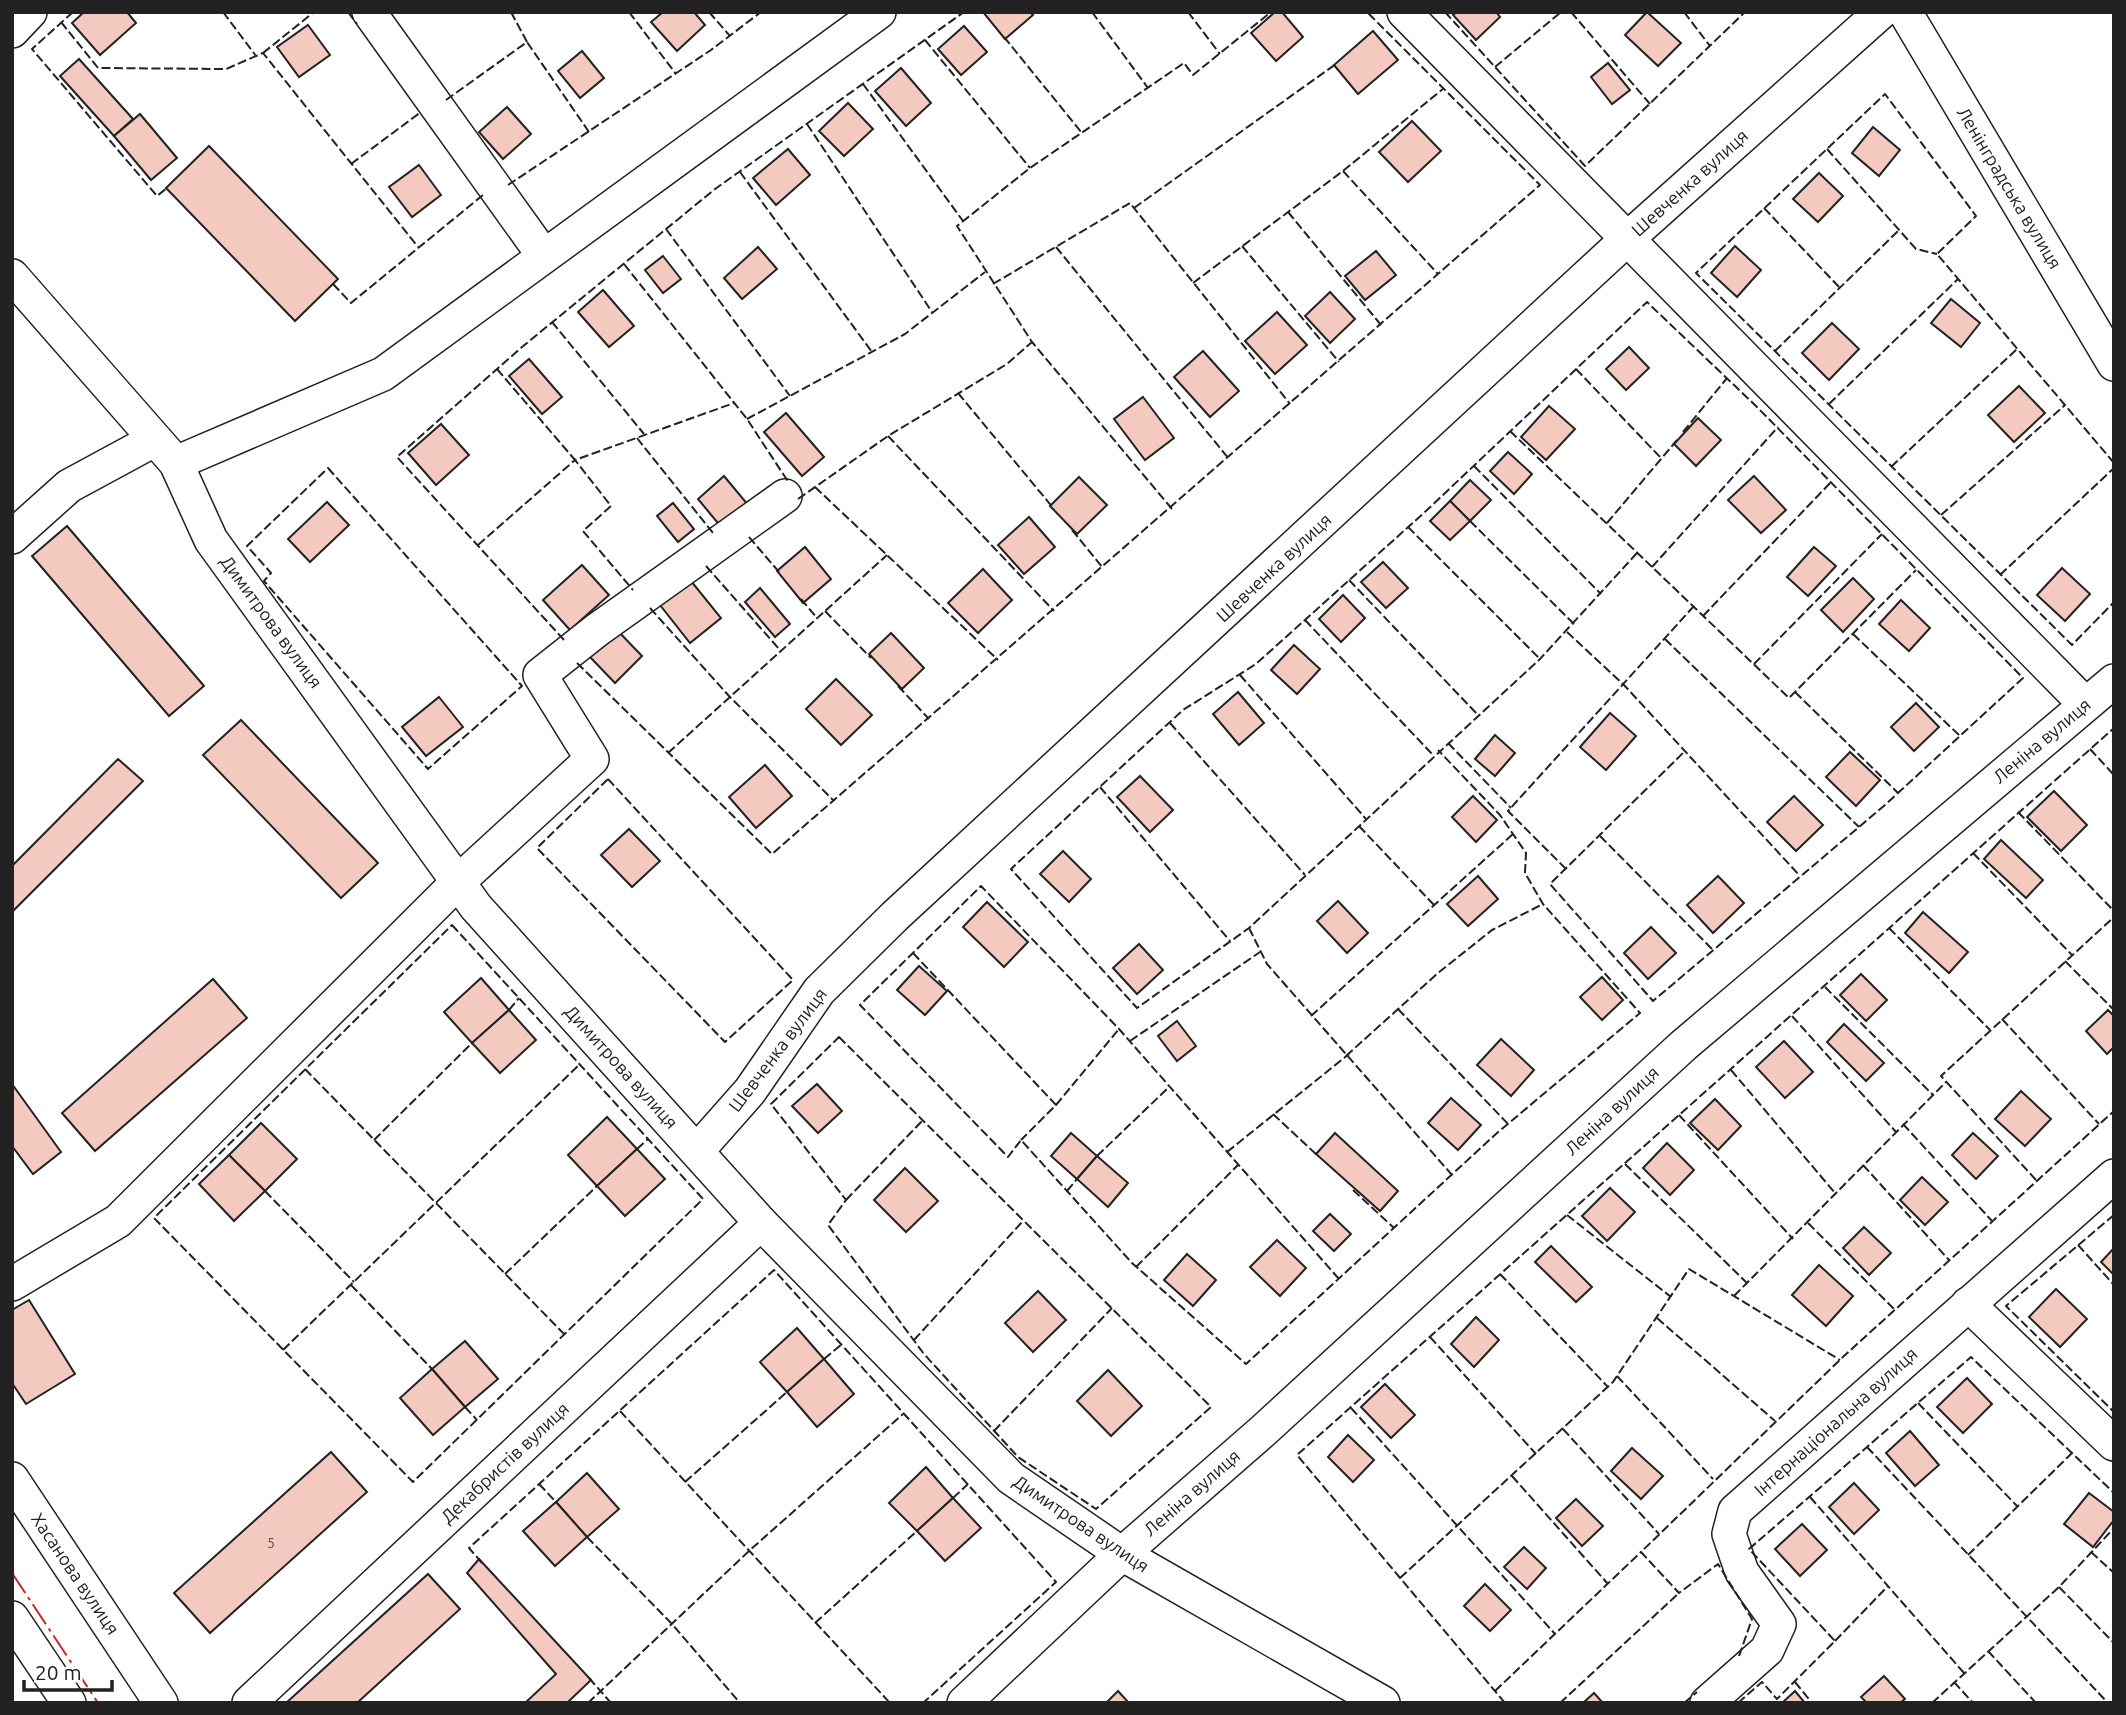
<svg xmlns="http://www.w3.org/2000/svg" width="2126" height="1715" font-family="Ubuntu,sans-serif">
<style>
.building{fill:#f3c9c0;stroke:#222;stroke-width:2}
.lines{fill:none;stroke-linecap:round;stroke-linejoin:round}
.minor-casing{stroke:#222;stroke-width:36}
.minor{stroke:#fff;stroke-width:33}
.fence{stroke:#222;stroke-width:2;stroke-dasharray:9 3.5;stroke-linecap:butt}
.power{stroke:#c62828;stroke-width:2;stroke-dasharray:24 5 3.5 5;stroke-linecap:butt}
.labels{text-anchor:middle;stroke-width:5;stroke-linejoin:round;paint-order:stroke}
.number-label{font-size:14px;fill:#564c4a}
.street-label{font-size:18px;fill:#222;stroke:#fff}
</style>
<rect width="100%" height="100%" fill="#fff"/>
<!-- building -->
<g class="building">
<polygon points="84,12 127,12 136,23 100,55 72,23"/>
<polygon points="663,12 694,12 705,25 677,51 651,22"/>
<polygon points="983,12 1030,12 1033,15 1005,39"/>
<polygon points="1275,12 1282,12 1303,37 1276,61 1251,33"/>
<polygon points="1457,12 1496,12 1500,17 1476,40 1453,15"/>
<polygon points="1647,12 1681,43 1658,66 1625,35"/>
<polygon points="308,25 330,55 299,77 277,47"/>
<polygon points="964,26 987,52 961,75 938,49"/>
<polygon points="1373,31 1398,60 1358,94 1334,65"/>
<polygon points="582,51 604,78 580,98 558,71"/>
<polygon points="79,59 133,119 114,136 60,76"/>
<polygon points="1608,63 1630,90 1612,104 1591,77"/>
<polygon points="901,68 931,103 906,126 875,91"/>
<polygon points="848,103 873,129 844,156 819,131"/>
<polygon points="507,107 531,134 503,159 479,132"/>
<polygon points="140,114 177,158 151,180 114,136"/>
<polygon points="1412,121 1441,151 1408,182 1379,152"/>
<polygon points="1873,127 1900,150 1879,176 1852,153"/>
<polygon points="209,146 338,279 295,321 166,188"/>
<polygon points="788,149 810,175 776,205 753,178"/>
<polygon points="419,165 441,195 412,217 389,187"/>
<polygon points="1819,173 1843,196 1818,222 1793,199"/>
<polygon points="1735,246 1761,270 1737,297 1711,273"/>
<polygon points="758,247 777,269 742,299 724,278"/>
<polygon points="1376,251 1396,275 1365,300 1345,276"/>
<polygon points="663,256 681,279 663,293 645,270"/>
<polygon points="603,290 634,326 609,347 578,312"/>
<polygon points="1330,292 1355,319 1330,343 1305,316"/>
<polygon points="1951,299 1980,323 1961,347 1931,323"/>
<polygon points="1277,312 1307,345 1275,374 1245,341"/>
<polygon points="1832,323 1859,349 1829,380 1802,353"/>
<polygon points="1629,347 1649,368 1626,390 1606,369"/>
<polygon points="1203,351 1239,391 1210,417 1174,377"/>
<polygon points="529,359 562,397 542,414 509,376"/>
<polygon points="2019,386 2045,413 2014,442 1988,415"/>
<polygon points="1143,397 1174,438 1145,460 1114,419"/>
<polygon points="1549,406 1575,429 1546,460 1521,437"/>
<polygon points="786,413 824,457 802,476 764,432"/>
<polygon points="1698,418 1721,440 1696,466 1674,444"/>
<polygon points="441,424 469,455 436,485 408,453"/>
<polygon points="1508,452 1532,474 1514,494 1490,471"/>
<polygon points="724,476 749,506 722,528 698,499"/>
<polygon points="1754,476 1786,510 1761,533 1728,500"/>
<polygon points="1079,477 1107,505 1077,534 1050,506"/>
<polygon points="1470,480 1491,500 1470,521 1450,501"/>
<polygon points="1450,501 1470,521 1450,540 1430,521"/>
<polygon points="327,502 349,525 310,562 288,539"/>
<polygon points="673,503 694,529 678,542 657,516"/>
<polygon points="1029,517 1055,547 1024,574 998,545"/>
<polygon points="67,526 204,686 169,716 32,556"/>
<polygon points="805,547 831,579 803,603 777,571"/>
<polygon points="1814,547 1836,566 1808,596 1787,577"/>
<polygon points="1383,562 1408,588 1386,608 1361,582"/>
<polygon points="582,565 609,595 570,630 543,600"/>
<polygon points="2062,568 2090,594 2065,621 2037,595"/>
<polygon points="983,569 1012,600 978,633 948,603"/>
<polygon points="1853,578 1874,599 1843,632 1821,610"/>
<polygon points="691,581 721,618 690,643 660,605"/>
<polygon points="760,588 790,624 775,637 745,602"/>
<polygon points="1343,595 1365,618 1341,642 1319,619"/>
<polygon points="1901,600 1930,628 1909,651 1879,624"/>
<polygon points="616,629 642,656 615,683 589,656"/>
<polygon points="891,633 924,668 902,689 869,654"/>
<polygon points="1294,645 1320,669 1297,694 1271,670"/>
<polygon points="836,679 872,715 841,745 806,709"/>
<polygon points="1238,692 1264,723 1239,745 1213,714"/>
<polygon points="439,697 463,727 426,756 402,727"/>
<polygon points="1916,703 1939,727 1914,751 1891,727"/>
<polygon points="1610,713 1636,736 1606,770 1580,747"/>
<polygon points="241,720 378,863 341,898 203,755"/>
<polygon points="1495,735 1515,753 1495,776 1475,759"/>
<polygon points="1850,752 1880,780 1856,806 1826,777"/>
<polygon points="118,759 143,781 12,912 12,866"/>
<polygon points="765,765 792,796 756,828 729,797"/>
<polygon points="1140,776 1173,810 1150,832 1117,797"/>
<polygon points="2054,791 2087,825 2061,851 2027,817"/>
<polygon points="1473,796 1497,820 1476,842 1452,817"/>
<polygon points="1794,796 1823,825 1796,851 1767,822"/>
<polygon points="629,829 660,861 632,887 601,855"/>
<polygon points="2001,840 2043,880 2026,898 1984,859"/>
<polygon points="1063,851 1091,879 1069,902 1040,874"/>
<polygon points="1478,876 1498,899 1468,926 1447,904"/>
<polygon points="1718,876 1744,903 1713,933 1687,905"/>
<polygon points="1338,901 1368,933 1347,953 1317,921"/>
<polygon points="987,902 1028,942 1004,967 963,927"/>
<polygon points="1923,912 1968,952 1949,973 1905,933"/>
<polygon points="1651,927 1676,953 1648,979 1624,953"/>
<polygon points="1139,944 1163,970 1137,994 1113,968"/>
<polygon points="919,966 947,991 925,1015 897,990"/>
<polygon points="1861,974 1887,1000 1866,1021 1840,995"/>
<polygon points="1602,977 1623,1000 1602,1020 1580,997"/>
<polygon points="481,978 509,1010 472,1043 444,1012"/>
<polygon points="213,979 247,1018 95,1151 62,1113"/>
<polygon points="509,1010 536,1040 500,1073 472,1043"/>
<polygon points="2108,1010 2114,1016 2114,1047 2107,1054 2086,1031"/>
<polygon points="1177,1021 1196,1046 1177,1061 1158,1036"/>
<polygon points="1844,1024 1884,1063 1866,1081 1827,1042"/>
<polygon points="1501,1039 1534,1070 1511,1096 1477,1065"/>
<polygon points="1784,1041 1813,1072 1785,1098 1756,1067"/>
<polygon points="12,1084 61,1152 33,1174 12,1146"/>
<polygon points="817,1084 842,1111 818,1133 792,1106"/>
<polygon points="2021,1091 2051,1119 2025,1146 1995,1119"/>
<polygon points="1451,1098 1481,1125 1458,1150 1428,1123"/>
<polygon points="1715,1099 1741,1126 1718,1150 1690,1123"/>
<polygon points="607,1117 637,1149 597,1186 568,1155"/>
<polygon points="261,1123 297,1159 265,1191 229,1155"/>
<polygon points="1071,1133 1097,1156 1077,1179 1051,1156"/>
<polygon points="1335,1133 1398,1191 1380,1211 1316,1154"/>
<polygon points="1973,1133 1998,1156 1976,1179 1952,1155"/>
<polygon points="1667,1143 1694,1170 1670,1195 1643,1168"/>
<polygon points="637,1149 665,1179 625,1216 597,1186"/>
<polygon points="229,1155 265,1191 234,1221 199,1184"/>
<polygon points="1097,1156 1128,1183 1108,1207 1077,1179"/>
<polygon points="905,1168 938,1201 906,1232 874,1200"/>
<polygon points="1922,1177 1948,1202 1925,1225 1900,1200"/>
<polygon points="1610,1188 1635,1212 1607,1241 1582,1216"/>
<polygon points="1330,1214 1351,1234 1334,1251 1313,1231"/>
<polygon points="1864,1227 1891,1253 1869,1275 1843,1248"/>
<polygon points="1277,1240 1306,1268 1280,1296 1250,1267"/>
<polygon points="1551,1246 1592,1287 1576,1302 1535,1262"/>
<polygon points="2114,1248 2114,1275 2101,1262"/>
<polygon points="1187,1254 1216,1280 1193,1306 1164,1280"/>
<polygon points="1819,1265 1853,1296 1826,1326 1792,1295"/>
<polygon points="2056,1289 2087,1319 2060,1347 2029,1317"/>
<polygon points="1038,1291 1066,1320 1033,1352 1005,1323"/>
<polygon points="29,1300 75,1374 26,1404 12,1383 12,1310"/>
<polygon points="1476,1317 1499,1340 1474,1367 1451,1344"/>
<polygon points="797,1328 824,1359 787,1392 760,1362"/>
<polygon points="465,1341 498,1379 465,1407 432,1369"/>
<polygon points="824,1359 854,1394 817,1427 787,1392"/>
<polygon points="432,1369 465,1407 433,1435 400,1398"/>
<polygon points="1108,1370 1142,1406 1111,1436 1077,1401"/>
<polygon points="1967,1378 1992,1404 1963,1433 1937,1407"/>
<polygon points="1385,1384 1415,1415 1391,1438 1361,1407"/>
<polygon points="1910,1431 1939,1465 1915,1486 1886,1453"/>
<polygon points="1348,1435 1374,1460 1353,1482 1328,1457"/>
<polygon points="1632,1448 1663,1476 1641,1499 1611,1471"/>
<polygon points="331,1452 367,1492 210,1633 174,1593"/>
<polygon points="926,1467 953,1498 917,1531 889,1503"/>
<polygon points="587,1473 619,1509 587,1537 556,1502"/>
<polygon points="1854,1483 1879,1510 1854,1534 1829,1507"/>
<polygon points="2089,1493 2114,1512 2114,1520 2093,1547 2064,1524"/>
<polygon points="953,1498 981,1528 945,1561 917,1531"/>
<polygon points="1576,1499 1603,1526 1582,1546 1556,1518"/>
<polygon points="556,1502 587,1537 555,1566 523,1531"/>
<polygon points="1802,1524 1827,1550 1800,1576 1775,1549"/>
<polygon points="1524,1547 1546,1568 1527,1589 1504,1567"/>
<polygon points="479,1559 591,1680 567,1703 525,1703 556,1674 467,1573"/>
<polygon points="428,1574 460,1609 357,1703 286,1703"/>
<polygon points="1485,1584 1511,1610 1490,1631 1464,1606"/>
<polygon points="1884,1676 1905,1699 1900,1703 1867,1703 1861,1697"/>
<polygon points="1118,1691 1129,1703 1106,1703"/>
<polygon points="1795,1691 1805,1703 1782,1703"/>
<polygon points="1594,1693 1603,1703 1583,1703"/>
</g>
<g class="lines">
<defs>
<g id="minor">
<polyline points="369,12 544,256"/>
<polyline points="1404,12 2085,704"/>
<polyline points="1905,12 2114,364"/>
<polyline points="12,31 30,12"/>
<polyline points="12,276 176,463 211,540 476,907 761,1223 1011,1478 1122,1554 1383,1703"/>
<polyline points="176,463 383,374 879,12"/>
<polyline points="12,537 69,486 154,440"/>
<polyline points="697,1151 750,1091 819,991 895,916 1626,240 1881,12"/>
<polyline points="12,1284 118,1221 459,881 592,759 540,675 597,630 785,496"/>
<polyline points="1968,1304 2114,1444"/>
<polyline points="12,1479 161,1703"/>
<polyline points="12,1618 69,1703"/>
<polyline points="249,1703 761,1223"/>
<polyline points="964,1703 1122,1554 1264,1430 1684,1045 2114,681"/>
<polyline points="1707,1703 1767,1650 1779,1624 1742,1572 1729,1534 1735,1511 2114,1176"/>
</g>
</defs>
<!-- minor casing -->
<use href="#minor" class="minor-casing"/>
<!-- minor -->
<use href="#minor" class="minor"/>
<!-- fence -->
<g class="fence">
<polyline points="73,12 32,49 157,196 168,187"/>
<polyline points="223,12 256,56"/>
<polyline points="348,12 357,24"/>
<polyline points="511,12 527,42"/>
<polyline points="629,12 676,74"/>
<polyline points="709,12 730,36"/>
<polyline points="1092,12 1148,88"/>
<polyline points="1188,12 1220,54"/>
<polyline points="1445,12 1585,166 1745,12"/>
<polyline points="1571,12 1650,104"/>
<polyline points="1684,12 1710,46"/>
<polyline points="61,22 98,68 226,69 263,53 418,247"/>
<polyline points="1004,37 1082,133"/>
<polyline points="925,40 1030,168"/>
<polyline points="263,53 314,12"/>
<polyline points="1495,67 1561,12"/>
<polyline points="863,84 963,221"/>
<polyline points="446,100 527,42 589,132"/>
<polyline points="807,124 932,312"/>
<polyline points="1827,149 1916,249 1937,254"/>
<polyline points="351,164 421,112"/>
<polyline points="1343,171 1438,274"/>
<polyline points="740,172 872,352"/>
<polyline points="508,185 711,50 761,12"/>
<polyline points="1134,208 1336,64"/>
<polyline points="1764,208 1840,288"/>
<polyline points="1288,212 1381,325"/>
<polyline points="666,229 790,396"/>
<polyline points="1242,246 1339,362"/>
<polyline points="1056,247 1229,459"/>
<polyline points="624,264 747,419 789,483"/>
<polyline points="1193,283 1343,171 1444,88"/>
<polyline points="333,284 351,303 483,195 482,193"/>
<polyline points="993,284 1130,203 1290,404"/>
<polyline points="552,322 644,434"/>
<polyline points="1775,351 1899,230"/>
<polyline points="497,369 575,460 734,403"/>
<polyline points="1576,369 1661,458"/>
<polyline points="958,393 1054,509"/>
<polyline points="1829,404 1958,279"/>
<polyline points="747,419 905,334 985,272"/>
<polyline points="1510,431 1789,698 1916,570"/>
<polyline points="1683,432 1727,378"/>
<polyline points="888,436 1054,611"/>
<polyline points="637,438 713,533"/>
<polyline points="2114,463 1937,254 1976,216 1885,94 1696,273 2072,645 2114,602"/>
<polyline points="1474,466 1601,594"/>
<polyline points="1891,467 2017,349"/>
<polygon points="328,468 522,686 428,769 264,581 271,573 247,546"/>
<polyline points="815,487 998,660"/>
<polyline points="798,499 888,436 1007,364 1032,342"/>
<polyline points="1172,509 1032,342 957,226 1030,168 1184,63 1193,75 1271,12"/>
<polyline points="1941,515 2065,405"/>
<polyline points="1470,521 1574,624"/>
<polyline points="1607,523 1677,440"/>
<polyline points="1408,527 1540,659"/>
<polyline points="1072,530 1103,568"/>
<polyline points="749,537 779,572"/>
<polyline points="478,545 575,460 611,506 583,531 633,590"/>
<polyline points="1637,553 1540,659 1249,928 1137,1008 1011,869 1183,710 1256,664 1426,511 1647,302 1757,407 2023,678 1885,805 1653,1001 1550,884 1685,751"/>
<polyline points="706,566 780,650"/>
<polyline points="1652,567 1778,427"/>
<polyline points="2000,575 2114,468"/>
<polyline points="1349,580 1478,715"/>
<polyline points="801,599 817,618"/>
<polyline points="650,608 729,696 834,801"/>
<polyline points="825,611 871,658"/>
<polyline points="1703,616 1831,482"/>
<polyline points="1305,620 1433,755"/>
<polyline points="1567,632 1624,685 1800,876"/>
<polyline points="1853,634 1960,736"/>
<polyline points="1665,639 1859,827"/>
<polyline points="564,640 397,457 522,347 715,189 964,12"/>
<polyline points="577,663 772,854 1540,185 1367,12"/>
<polyline points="1754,664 1882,534"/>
<polyline points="1240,675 1366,819"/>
<polyline points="898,686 929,719"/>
<polyline points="1795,692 1898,793"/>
<polyline points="1170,723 1305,875"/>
<polyline points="1448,743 1511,808"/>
<polyline points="2090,749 2114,775"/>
<polyline points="668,753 887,555"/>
<polygon points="608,779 793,980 725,1042 537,848"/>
<polyline points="1100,787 1230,941"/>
<polyline points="2018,812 2114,911"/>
<polyline points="1359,826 1434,905"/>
<polyline points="1600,836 1713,950"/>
<polyline points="1973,853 2072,955"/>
<polyline points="1566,869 1508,811 1694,606"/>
<polygon points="452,925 703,1199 413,1482 154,1218"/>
<polyline points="1249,928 1267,964 1452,1175"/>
<polyline points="1889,928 1990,1030"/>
<polyline points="913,953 1056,1105 1021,1140"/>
<polyline points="2065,961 2114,1010"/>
<polyline points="1825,987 1933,1095"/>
<polyline points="1398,1009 1508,1124"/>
<polyline points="509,1010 519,998"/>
<polyline points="1311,1016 1513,834"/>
<polyline points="1792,1016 1896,1132"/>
<polyline points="2002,1019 2099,1124"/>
<polygon points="839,1037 1211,1407 1096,1509 1018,1457 924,1354 828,1225 846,1200 771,1104"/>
<polyline points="1130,1041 1260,952"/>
<polyline points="1346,1056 1438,973 1492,930 1543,904"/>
<polyline points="305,1069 565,1335"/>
<polyline points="1731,1070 1835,1193"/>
<polyline points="1056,1105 1119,1029"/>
<polyline points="1273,1114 1318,1156"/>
<polyline points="1679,1115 1793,1239"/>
<polyline points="1903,1124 1992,1221"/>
<polyline points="374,1140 472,1043"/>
<polyline points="637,1149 648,1139"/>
<polyline points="1227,1152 1349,1054"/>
<polyline points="1097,1156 1169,1087"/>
<polyline points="1625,1164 1747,1283"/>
<polyline points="1863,1165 1949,1260"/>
<polyline points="2036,1180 1941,1076 2114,917"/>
<polyline points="1353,1190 1394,1228"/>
<polyline points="265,1191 354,1282"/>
<polyline points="1067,1191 1077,1179"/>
<polyline points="846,1200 922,1121"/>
<polyline points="1567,1215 1671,1297"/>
<polyline points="2114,1215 2006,1306 2114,1412"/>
<polyline points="1808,1223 1895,1310"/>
<polyline points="2078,1245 2114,1285"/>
<polyline points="1136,1267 1238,1165"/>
<polyline points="505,1274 597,1186"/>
<polyline points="1500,1274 1608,1387"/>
<polyline points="1339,1279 1119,1029 981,886 860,1005 1008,1157 1021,1140 1132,1263 1246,1364 1497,1133 1640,1013 1543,904 1525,873 1526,853 1500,815 1438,750"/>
<polyline points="351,1285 432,1369"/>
<polyline points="1734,1296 1946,1082"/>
<polyline points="1657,1318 1775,1421"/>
<polyline points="1430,1337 1536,1454"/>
<polyline points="914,1340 1023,1221"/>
<polyline points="283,1350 580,1064"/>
<polyline points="824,1359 841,1345"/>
<polyline points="1617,1376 1713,1479"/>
<polyline points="1918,1403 2018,1507"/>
<polyline points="465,1407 477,1420"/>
<polyline points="1351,1408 1555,1634"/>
<polyline points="620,1411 890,1703"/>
<polyline points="1563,1429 1659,1534"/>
<polyline points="994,1431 1112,1308"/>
<polyline points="1867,1447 2108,1703"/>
<polyline points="1512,1476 1608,1584"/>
<polyline points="685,1482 787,1392"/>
<polyline points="539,1484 556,1502"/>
<polyline points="1810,1497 1964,1673"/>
<polyline points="953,1498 968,1484"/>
<polyline points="587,1537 672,1624 740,1703"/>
<polyline points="2091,1552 2114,1573"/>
<polyline points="1968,1555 2072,1453"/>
<polyline points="482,1563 469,1548 774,1270 1056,1582 923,1703"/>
<polyline points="1400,1578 1613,1382 1689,1269 1840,1360"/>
<polyline points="2059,1587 2114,1643"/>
<polyline points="815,1623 917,1531"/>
<polyline points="1835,1641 1888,1586"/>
<polyline points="1988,1651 2036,1703"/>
<polyline points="1739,1656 1752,1619 1718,1564 1679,1593 1641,1552 1844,1356 2114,1111"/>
<polyline points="589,1678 611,1703"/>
<polyline points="1795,1682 1812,1703"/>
<polyline points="1954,1682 1973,1703"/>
<polyline points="1495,1691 1641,1552"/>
<polyline points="588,1703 749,1551 903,1414"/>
<polyline points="1505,1703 1297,1455 2114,728"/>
<polyline points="1560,1703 1679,1593"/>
<polyline points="1684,1703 1697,1692"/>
<polyline points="1738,1703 1762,1682 1777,1699 1835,1641 1749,1549 1971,1357 2114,1493"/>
<polyline points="1932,1703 2059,1587 2114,1528"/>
</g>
<!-- power -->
<polyline class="power" points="12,1573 98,1703"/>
</g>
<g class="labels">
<!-- number labels -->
<g class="number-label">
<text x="271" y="1548">5</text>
</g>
<!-- street labels -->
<g class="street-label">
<text transform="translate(1690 183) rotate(-42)" y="6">Шевченка вулиця</text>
<text transform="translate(2009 188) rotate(59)" y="6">Ленінградська вулиця</text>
<text transform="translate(1274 568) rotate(-43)" y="6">Шевченка вулиця</text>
<text transform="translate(271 622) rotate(54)" y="6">Димитрова вулиця</text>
<text transform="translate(2042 741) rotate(-40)" y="6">Леніна вулиця</text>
<text transform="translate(778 1050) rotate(-53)" y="6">Шевченка вулиця</text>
<text transform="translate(621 1067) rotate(48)" y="6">Димитрова вулиця</text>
<text transform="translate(1612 1111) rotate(-43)" y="6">Леніна вулиця</text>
<text transform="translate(1836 1422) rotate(-42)" y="6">Інтернаціональна вулиця</text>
<text transform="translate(505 1463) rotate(-43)" y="6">Декабристів вулиця</text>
<text transform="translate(1192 1493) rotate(-41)" y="6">Леніна вулиця</text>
<text transform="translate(1081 1524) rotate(34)" y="6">Димитрова вулиця</text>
<text transform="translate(75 1574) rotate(56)" y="6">Хасанова вулиця</text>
</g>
</g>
<!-- border -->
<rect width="2126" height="1715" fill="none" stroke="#222222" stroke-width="28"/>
<!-- scale -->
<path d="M24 1680v10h88v-10" fill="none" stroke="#222222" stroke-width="3.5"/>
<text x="35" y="1680" font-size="21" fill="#222222" stroke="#ffffff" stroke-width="5" paint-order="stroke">20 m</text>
</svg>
